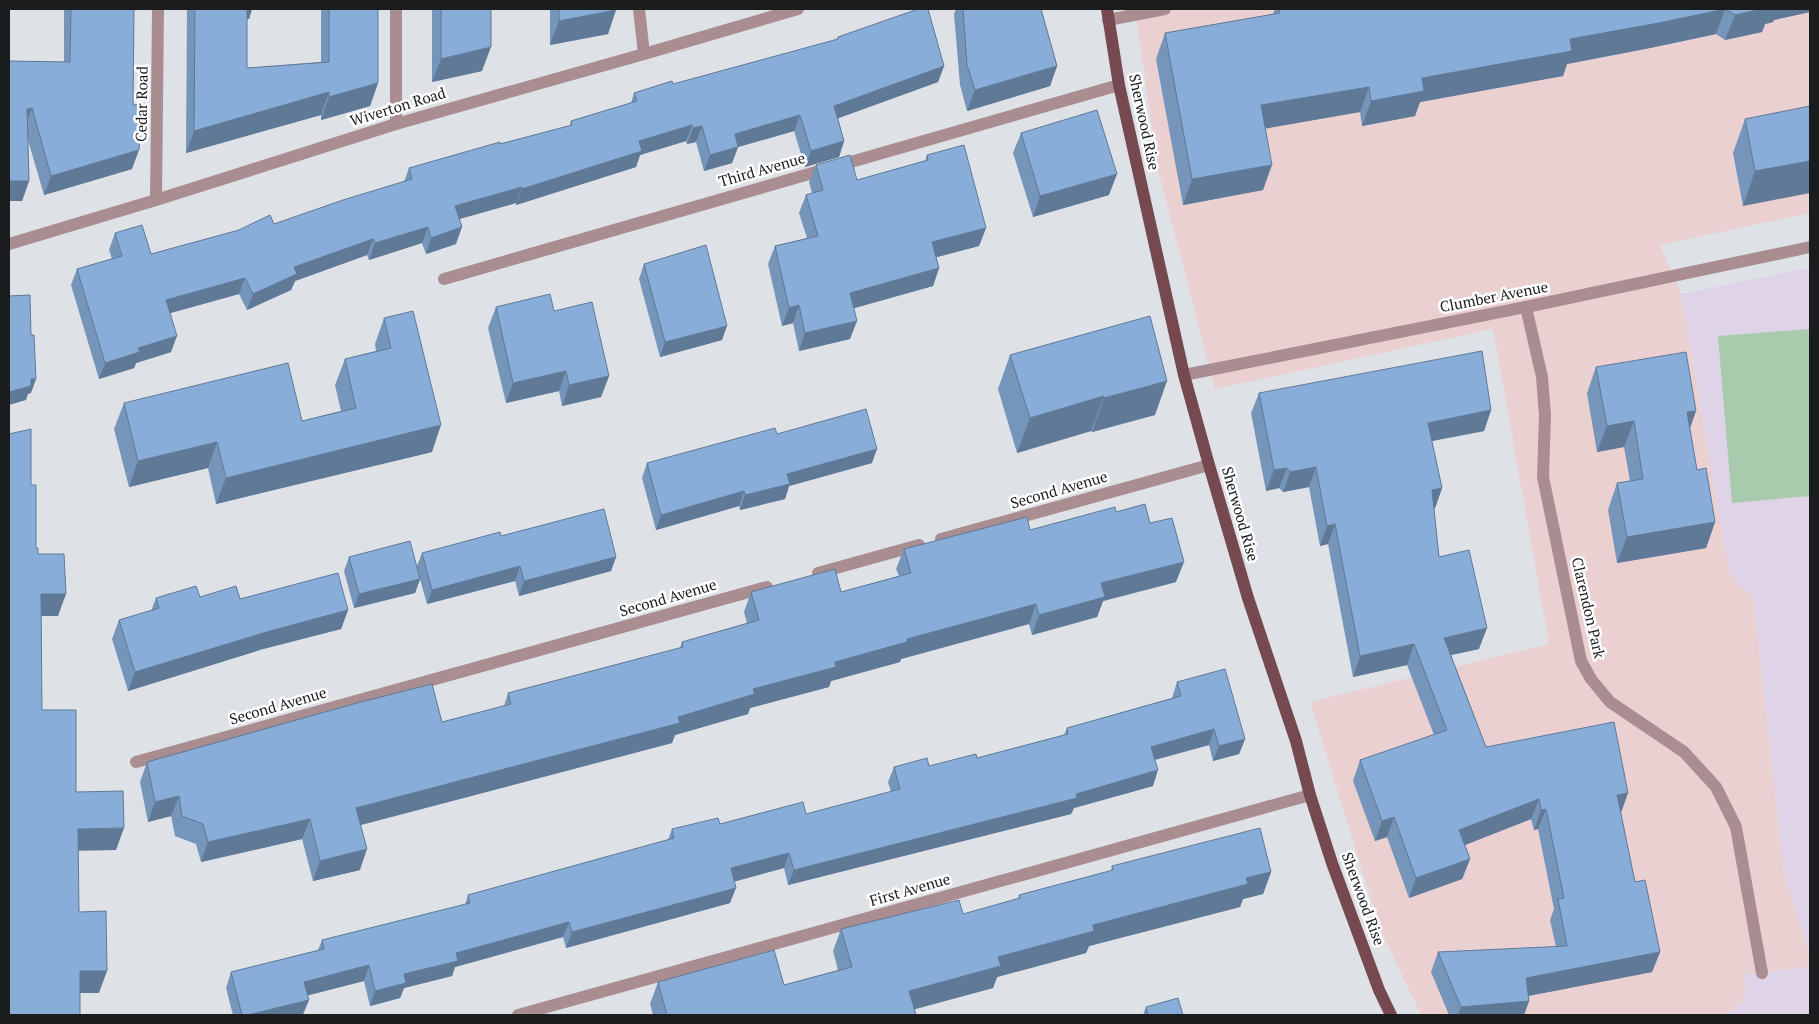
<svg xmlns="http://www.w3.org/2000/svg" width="1819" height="1024" font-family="'PT Serif',serif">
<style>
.commercial{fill:#ebd0d2}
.education{fill:#ded3e7}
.garden{fill:#a8caad}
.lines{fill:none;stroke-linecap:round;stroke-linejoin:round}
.minor{stroke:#a98d91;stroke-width:12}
.major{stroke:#76484f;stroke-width:12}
.wall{fill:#7595ba}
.shaded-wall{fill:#5f7997}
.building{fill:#88add8;stroke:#5f7997}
.labels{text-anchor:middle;stroke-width:5;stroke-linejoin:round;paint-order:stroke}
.street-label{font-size:15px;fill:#1b1c1e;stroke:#fff}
</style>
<rect width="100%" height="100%" fill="#dee2e7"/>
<!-- commercial -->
<polygon class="commercial" points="1135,9 1810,9 1810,213 1660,245 1681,294 1729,570 1739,586 1753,595 1784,872 1810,956 1810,967 1745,974 1746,986 1742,1003 1735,1009 1728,1012 1728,1015 1421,1015 1380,929 1310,702 1549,644 1493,329 1215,389 1158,170"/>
<!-- education -->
<g class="education">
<polygon points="1810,268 1810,956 1784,872 1753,595 1739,586 1729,570 1681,294"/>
<polygon points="1810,967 1810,1015 1728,1015 1728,1012 1735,1009 1742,1003 1746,986 1744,974"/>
</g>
<!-- garden -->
<polygon class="garden" points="1810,329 1810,496 1732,503 1718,336"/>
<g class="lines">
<!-- minor -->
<g class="minor">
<polyline points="639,9 644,54"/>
<polyline points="1108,20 1165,9"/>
<polyline points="396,124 396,9"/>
<polyline points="156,200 158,9"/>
<polyline points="9,244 156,200 396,124 644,54 798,9"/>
<polyline points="444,279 1119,85"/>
<polyline points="1526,307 1542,377 1545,415 1543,477 1581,661 1591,679 1610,702 1684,752 1716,787 1736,827 1762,973"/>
<polyline points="1184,375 1526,307 1810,247"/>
<polyline points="941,539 1209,465"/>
<polyline points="818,573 919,545"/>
<polyline points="136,762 767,587"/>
<polyline points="518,1015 1310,795"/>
</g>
<!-- major -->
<polyline class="major" points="1107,9 1119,85 1184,375 1209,465 1248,598 1296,741 1310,795 1332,863 1379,990 1391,1015"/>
</g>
<!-- wall -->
<g class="wall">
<polygon points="64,9 134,9 132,169 44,195 28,140 29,181 22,201 9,201 9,61 64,62"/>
<polygon points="187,9 252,9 249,19 247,19 247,68 321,62 321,9 378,9 378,83 370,106 321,120 321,115 186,153"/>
<polygon points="432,9 491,9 482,71 432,82"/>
<polygon points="550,9 616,9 608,34 550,45"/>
<polygon points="956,9 1041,9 1057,66 1050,86 967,111 960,85 954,14"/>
<polygon points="1275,9 1810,9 1810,12 1774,20 1773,22 1765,24 1762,32 1725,40 1716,34 1650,48 1567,64 1563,76 1420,102 1415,116 1362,126 1360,112 1265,128 1263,190 1183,205 1156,59 1165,33 1273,14"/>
<polygon points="838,37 944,66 938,82 838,118 844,141 839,157 805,167 794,131 738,147 732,163 704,171 696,142 687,144 686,141 640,155 636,167 516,205 516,203 459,219 456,244 426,254 422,243 369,260 367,255 295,281 291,290 247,310 239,294 170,313 171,352 136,363 134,368 99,379 71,285 77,269 112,259 109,250 115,233 151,254 274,224 404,182 409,168 570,126 571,121 631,103 634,93 673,84 837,40"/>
<polygon points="1810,106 1743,206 1733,153 1745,119"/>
<polygon points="1021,133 1109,195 1033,217 1013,153"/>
<polygon points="927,155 986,228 979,246 936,257 939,268 933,286 854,308 850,339 799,351 793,323 782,326 768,264 775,246 807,238 799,213 806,195 812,193 809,182 816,165 857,180 925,161"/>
<polygon points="644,264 722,340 660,357 639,279"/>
<polygon points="496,307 554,311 609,376 601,397 562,406 559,391 506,403 488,328"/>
<polygon points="384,318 432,452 216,504 208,468 129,487 114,429 124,403 302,421 341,411 335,385 345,359 376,351 375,344"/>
<polygon points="1010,355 1155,415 1092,432 1091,431 1017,453 998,389"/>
<polygon points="1596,367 1690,428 1697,470 1715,522 1706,548 1617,563 1608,510 1617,483 1630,481 1624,447 1597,452 1587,393"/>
<polygon points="1259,393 1491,410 1484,431 1432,441 1442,488 1435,508 1434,508 1439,557 1479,649 1451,655 1486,747 1621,813 1635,882 1660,952 1652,972 1528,996 1529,1001 1524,1015 1449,1015 1431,972 1438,952 1556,947 1550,920 1554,909 1538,829 1534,830 1531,819 1465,845 1470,859 1462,879 1409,898 1387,837 1375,841 1353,781 1360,760 1434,735 1407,665 1353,677 1328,544 1320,546 1309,487 1283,492 1279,488 1266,491 1251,413"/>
<polygon points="777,434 872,463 789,486 785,499 740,510 739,506 656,530 642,478 647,463"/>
<polygon points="1116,512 1150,523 1176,582 1103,601 1097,617 1032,635 1029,624 901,659 900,662 831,681 829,687 750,708 748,714 675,735 672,743 361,825 360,870 313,881 302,839 201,862 196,844 175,836 171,816 148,822 140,782 147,762 442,722 504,706 508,693 680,648 682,642 747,623 744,612 751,592 841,592 899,576 896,569 904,549 1030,530"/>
<polygon points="501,536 616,557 611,571 519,596 515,581 427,604 420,579 415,593 354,608 344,571 349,557 417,566 422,553"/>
<polygon points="200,597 240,599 348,610 341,629 263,649 128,691 112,639 119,620 151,611 156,598"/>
<polygon points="1177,682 1245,739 1239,754 1213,761 1209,745 1155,760 1153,786 1074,808 1071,814 788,885 784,868 734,881 730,903 566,948 563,937 455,967 452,976 404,988 400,998 370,1006 364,981 307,995 309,1000 303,1015 233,1015 226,988 231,972 318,950 322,940 465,905 468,895 668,840 672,829 806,814 891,792 888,782 894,767 929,766 977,758 1064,735 1067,728 1172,698"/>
<polygon points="1112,866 1271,872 1263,894 1243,899 1240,907 1089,946 1086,953 997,977 993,988 914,1009 916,1015 653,1015 650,1004 658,982 784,985 838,970 833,951 841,929 963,914 1018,899 1019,895 1111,871"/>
<polygon points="1146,1007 1183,1015 1143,1015"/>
</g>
<!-- shaded-wall -->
<g class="shaded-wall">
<polygon points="243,9 252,9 249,19 239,19"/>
<polygon points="1725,9 1716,34 1650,48 1567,64 1563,76 1420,102 1415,116 1362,126 1371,101 1422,78 1570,39"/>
<polygon points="1762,9 1810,9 1810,12 1774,20 1773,22 1765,24 1762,32 1725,40 1735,15"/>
<polygon points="616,10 608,34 550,45 559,21"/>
<polygon points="491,47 482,71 432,82 441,59"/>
<polygon points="944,66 938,82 828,122 834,106"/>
<polygon points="1057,66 1050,86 967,111 975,90"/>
<polygon points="378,83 370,106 321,120 329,97"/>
<polygon points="1369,87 1360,112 1252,131 1261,105"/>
<polygon points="329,92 321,115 186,153 194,131"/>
<polygon points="32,108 24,128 27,109"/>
<polygon points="800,115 794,131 738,147 732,163 704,171 710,155 735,134"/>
<polygon points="692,125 686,141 640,155 636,167 516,205 522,189 639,141"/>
<polygon points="702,126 696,142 687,144 693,128"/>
<polygon points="844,141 839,157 805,167 811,151"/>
<polygon points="139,150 132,169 44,195 51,176"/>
<polygon points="1810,161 1810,193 1743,206 1755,171"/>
<polygon points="1272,165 1263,190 1183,205 1192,179"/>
<polygon points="1117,174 1109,195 1033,217 1040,196"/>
<polygon points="9,181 29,181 22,201 9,201"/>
<polygon points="522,187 516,203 449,222 455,206"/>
<polygon points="428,227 422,243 369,260 375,243"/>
<polygon points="462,227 456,244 426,254 431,238"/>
<polygon points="986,228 979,246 926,260 932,242"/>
<polygon points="373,239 367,255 295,281 291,290 247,310 253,294 294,267"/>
<polygon points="939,268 933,286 844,311 850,293"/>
<polygon points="245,278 239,294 160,316 166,300"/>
<polygon points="799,305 793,323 782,326 789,308"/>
<polygon points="857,321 850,339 799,351 805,333"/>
<polygon points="727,326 722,340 660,357 665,342"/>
<polygon points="177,336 171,352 136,363 134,368 99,379 105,363 138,348"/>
<polygon points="566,371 559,391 506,403 513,383"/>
<polygon points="609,376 601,397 562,406 569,385"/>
<polygon points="31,379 36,379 31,393 28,394 26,400 9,405 9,392"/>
<polygon points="1167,381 1155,415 1092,432 1104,398"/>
<polygon points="1104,396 1091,431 1017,453 1030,418"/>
<polygon points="1491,410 1484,431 1421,443 1428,423"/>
<polygon points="1696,411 1687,437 1687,412"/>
<polygon points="1634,421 1624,447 1597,452 1607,426"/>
<polygon points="441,425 432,452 216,504 226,478"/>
<polygon points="217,442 208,468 129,487 138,461"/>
<polygon points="877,449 872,463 789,486 785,499 740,510 745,495 787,474"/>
<polygon points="1316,467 1309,487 1283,492 1290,472"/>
<polygon points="1287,468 1279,488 1266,491 1274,470"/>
<polygon points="1442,488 1435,508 1424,511 1432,490"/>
<polygon points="744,491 739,506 656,530 661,515"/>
<polygon points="1715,522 1706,548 1617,563 1627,537"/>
<polygon points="1335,524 1328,544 1320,546 1327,526"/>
<polygon points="616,557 611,571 519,596 524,581"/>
<polygon points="1184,562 1176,582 1103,601 1097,617 1032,635 1039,615 1101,583"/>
<polygon points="520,566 515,581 427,604 432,590"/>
<polygon points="420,579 415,593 354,608 359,594"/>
<polygon points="41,594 66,594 58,616 33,616"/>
<polygon points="1036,604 1029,624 901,659 900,662 831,681 829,687 750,708 748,714 675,735 672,743 349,828 356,808 678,717 753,689 835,662 907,639"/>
<polygon points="348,610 341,629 263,649 128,691 135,672 270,631"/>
<polygon points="1487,628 1479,649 1437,658 1444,638"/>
<polygon points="1414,644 1407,665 1353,677 1360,656"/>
<polygon points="1214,729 1209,745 1146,762 1151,747"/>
<polygon points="1245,739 1239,754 1213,761 1219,746"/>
<polygon points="1158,770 1153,786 1074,808 1071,814 788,885 794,870 1076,794"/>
<polygon points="1628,793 1621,813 1617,795"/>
<polygon points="179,796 171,816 148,822 155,802"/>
<polygon points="1539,799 1531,819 1452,850 1459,830"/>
<polygon points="1546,809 1538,829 1534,830 1541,810"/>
<polygon points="1394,817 1387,837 1375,841 1382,821"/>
<polygon points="310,819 302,839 201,862 208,842"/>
<polygon points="124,828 116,850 70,851 78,829"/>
<polygon points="367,849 360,870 313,881 320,861"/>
<polygon points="789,853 784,868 726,884 731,868"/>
<polygon points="1470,859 1462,879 1409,898 1416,878"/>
<polygon points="1271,872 1263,894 1243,899 1240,907 1089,946 1086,953 997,977 993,988 901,1013 909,991 998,957 1093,925 1246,878"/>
<polygon points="736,888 730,903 566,948 572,932"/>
<polygon points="569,922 563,937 455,967 452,976 404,988 400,998 370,1006 375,991 404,974 456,953"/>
<polygon points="1660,952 1652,972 1518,998 1526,978"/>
<polygon points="369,965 364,981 298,998 304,982"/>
<polygon points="80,971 107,971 99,993 72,993"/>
<polygon points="309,1000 302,1015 248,1015"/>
<polygon points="1529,1001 1524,1015 1458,1015 1461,1007"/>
</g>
<!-- building -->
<g class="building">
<polygon points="71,9 134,9 133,105 142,104 139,150 51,176 32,108 27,109 29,181 9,181 9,61 70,62"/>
<polygon points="195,9 247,9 247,68 329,62 329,9 378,9 378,83 329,97 329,92 194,131"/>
<polygon points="441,9 491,9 491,47 441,59"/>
<polygon points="559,9 616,9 616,10 559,21"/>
<polygon points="918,9 928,9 944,66 834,106 844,141 811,151 800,115 735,134 738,147 710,155 702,126 693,128 692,125 639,141 642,151 522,189 522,187 455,206 462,227 431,238 428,227 375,243 373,239 294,267 297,274 253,294 245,278 166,300 177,336 138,348 140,352 105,363 77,269 122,256 115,233 142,225 151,254 239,230 270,215 274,224 343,200 412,179 409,168 500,142 500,144 572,125 571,121 637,101 634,93 672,81 673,84 838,39 838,37"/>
<polygon points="963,9 1041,9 1057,66 975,90 967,65"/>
<polygon points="1279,9 1725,9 1659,23 1570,39 1572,51 1422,78 1424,91 1371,101 1369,87 1261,105 1272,165 1192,179 1165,33 1280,13"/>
<polygon points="1725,9 1762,9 1735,15"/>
<polygon points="1810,106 1810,161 1755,171 1745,119"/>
<polygon points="1097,110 1117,174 1040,196 1021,133"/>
<polygon points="964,145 986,228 932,242 939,268 850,293 857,321 805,333 799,305 789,308 775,246 818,236 806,195 823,190 816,165 850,155 857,180 928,160 927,155"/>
<polygon points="706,245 727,326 665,342 644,264"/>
<polygon points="550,294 554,311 592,302 609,376 569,385 566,371 513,383 496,307"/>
<polygon points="30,295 31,335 34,335 36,379 31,379 31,386 9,392 9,296"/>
<polygon points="413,311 441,425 226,478 217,442 138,461 124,403 288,363 302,421 356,408 345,359 391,348 384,318"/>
<polygon points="1150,316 1167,381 1104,398 1104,396 1030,418 1010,355"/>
<polygon points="1482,351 1491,410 1428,423 1442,488 1432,490 1439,557 1469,550 1487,628 1444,638 1486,747 1614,722 1628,793 1617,795 1635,882 1645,880 1660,952 1526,978 1529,1001 1461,1007 1438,952 1567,946 1558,899 1564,898 1546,809 1541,810 1539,799 1459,830 1470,859 1416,878 1394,817 1382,821 1360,760 1447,730 1414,644 1360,656 1335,524 1327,526 1316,467 1290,472 1287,468 1274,470 1259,393"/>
<polygon points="1686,352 1696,411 1687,412 1697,470 1706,468 1715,522 1627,537 1617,483 1643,479 1634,421 1607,426 1596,367"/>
<polygon points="866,409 877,449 787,474 790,484 745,495 744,491 661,515 647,463 775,428 777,434"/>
<polygon points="31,429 31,485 36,485 36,548 38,548 38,554 64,554 66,594 41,594 42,710 76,710 76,792 123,791 124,828 78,829 79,912 106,911 107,971 80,971 80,1015 9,1015 9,434"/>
<polygon points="1145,504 1150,523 1172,518 1184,562 1101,583 1105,597 1039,615 1036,604 907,639 907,642 835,662 836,667 753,689 755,694 678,717 680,723 356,808 367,849 320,861 310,819 208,842 203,824 182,816 179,796 155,802 147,762 357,703 432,684 442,722 511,704 508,693 683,647 682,642 759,620 751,592 835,569 841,592 911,573 904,549 1027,517 1030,530 1115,507 1116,512"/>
<polygon points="604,509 616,557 524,581 520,566 432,590 422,553 500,532 501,536"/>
<polygon points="410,541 420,579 359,594 349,557"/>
<polygon points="338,573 348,610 270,631 135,672 119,620 159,608 156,598 196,586 200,597 236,586 240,599"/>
<polygon points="1225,669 1245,739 1219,746 1214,729 1151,747 1158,770 1076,794 1077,798 794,870 789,853 731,868 736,888 572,932 569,922 456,953 458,961 404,974 406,983 375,991 369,965 304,982 309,1000 248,1015 242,1015 231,972 324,949 322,940 470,903 468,895 674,838 672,829 718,818 720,824 803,802 806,814 900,789 894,767 927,758 929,766 976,754 977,758 1068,734 1067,728 1181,696 1177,682"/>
<polygon points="1260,828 1271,872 1246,878 1248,884 1093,925 1094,931 998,957 1001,966 909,991 916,1015 667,1015 658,982 774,950 784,985 852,967 841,929 959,900 963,914 1020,898 1019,895 1113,870 1112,866"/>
<polygon points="1178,998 1183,1015 1148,1015 1146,1007"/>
</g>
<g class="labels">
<!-- street labels -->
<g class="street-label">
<text transform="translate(142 104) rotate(-89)" y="5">Cedar Road</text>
<text transform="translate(398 107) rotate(-17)" y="5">Wiverton Road</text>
<text transform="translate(1144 122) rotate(78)" y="5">Sherwood Rise</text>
<text transform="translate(762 170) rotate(-16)" y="5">Third Avenue</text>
<text transform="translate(1494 297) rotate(-11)" y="5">Clumber Avenue</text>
<text transform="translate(1059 490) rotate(-16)" y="5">Second Avenue</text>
<text transform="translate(1240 514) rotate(74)" y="5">Sherwood Rise</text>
<text transform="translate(668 598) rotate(-16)" y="5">Second Avenue</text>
<text transform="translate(1588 608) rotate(77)" y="5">Clarendon Park</text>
<text transform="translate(278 706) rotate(-16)" y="5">Second Avenue</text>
<text transform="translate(910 890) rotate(-16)" y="5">First Avenue</text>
<text transform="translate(1363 899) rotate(70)" y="5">Sherwood Rise</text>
</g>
</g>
<!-- border -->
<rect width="1819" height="1024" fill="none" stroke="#1b1c1e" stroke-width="20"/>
</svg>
